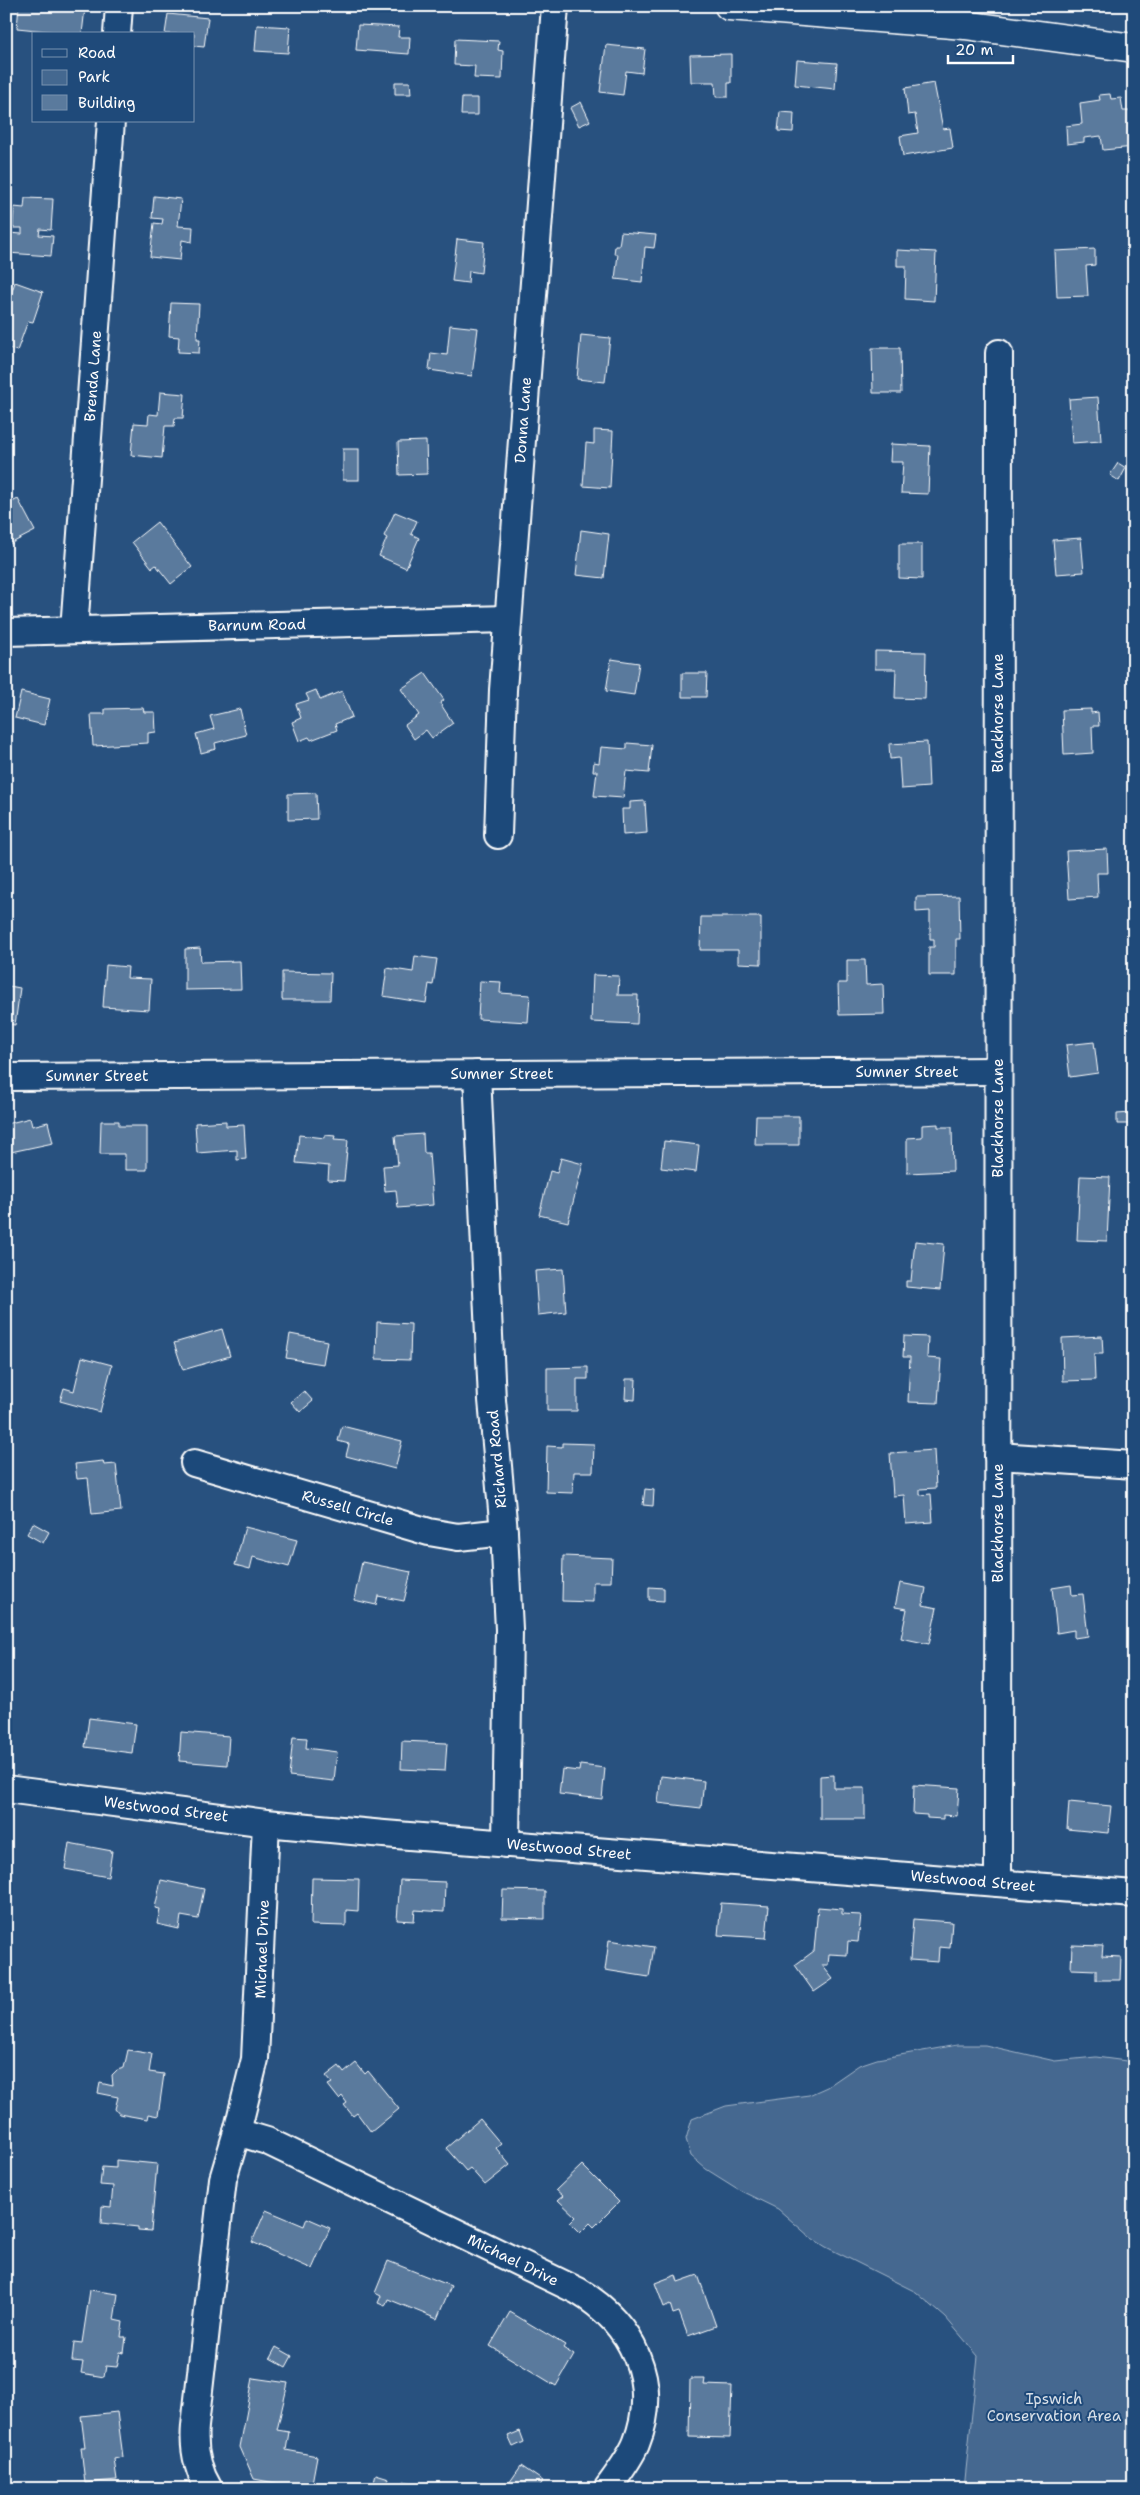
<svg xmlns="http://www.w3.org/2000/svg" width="1140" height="2495" font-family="'Shantell Sans',sans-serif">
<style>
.green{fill:#446890;stroke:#a2b4c8}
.building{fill:#5a7a9d;stroke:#fff}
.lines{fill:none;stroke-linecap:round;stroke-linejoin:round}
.street-casing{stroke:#fff;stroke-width:30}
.secondary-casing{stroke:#fff;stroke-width:31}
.street{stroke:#1f4a7a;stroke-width:26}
.secondary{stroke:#1f4a7a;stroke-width:28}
.labels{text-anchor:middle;stroke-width:4;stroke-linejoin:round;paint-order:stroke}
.street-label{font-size:15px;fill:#fff;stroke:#1f4a7a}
.park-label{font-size:15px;fill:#dae1e9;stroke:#1f4a7a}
</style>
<rect width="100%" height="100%" fill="#28517f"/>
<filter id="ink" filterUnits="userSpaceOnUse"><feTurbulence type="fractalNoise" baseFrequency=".02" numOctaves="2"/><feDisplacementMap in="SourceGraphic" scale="10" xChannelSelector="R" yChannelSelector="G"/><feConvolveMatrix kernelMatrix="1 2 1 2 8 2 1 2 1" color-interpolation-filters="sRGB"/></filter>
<g filter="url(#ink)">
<!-- green -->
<polygon class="green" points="957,2045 985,2045 1055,2061 1096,2057 1134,2062 1134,2489 964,2489 978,2356 946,2318 916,2292 826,2247 810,2237 778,2209 741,2191 706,2169 691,2156 686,2139 692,2119 726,2106 809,2095 827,2087 859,2065 877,2059"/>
<!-- building -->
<g class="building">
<polygon points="19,6 85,8 82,34 57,34 57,32 17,28"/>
<polygon points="168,14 208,18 204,47 194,46 194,34 165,34"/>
<polygon points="257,25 290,27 288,53 255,51"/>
<polygon points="358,25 399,27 398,37 410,37 409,54 356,50"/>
<polygon points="455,39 499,41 498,50 503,51 502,79 474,78 475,66 454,65"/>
<polygon points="606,45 645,49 642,73 626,71 623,95 600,92"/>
<polygon points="731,54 731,83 728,83 728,97 716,97 715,82 691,82 690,55"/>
<polygon points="797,60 837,63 835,89 795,85"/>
<polygon points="395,82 410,82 411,94 395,94"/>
<polygon points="934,83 943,129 950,128 953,148 903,156 900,136 918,133 915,114 908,115 905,88"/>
<polygon points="1110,94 1111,99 1121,98 1123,111 1132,111 1134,147 1103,150 1101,136 1084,138 1084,142 1067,144 1066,126 1082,124 1080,103 1100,100 1099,95"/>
<polygon points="462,98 478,98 478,115 461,115"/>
<polygon points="581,102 590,121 579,126 570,108"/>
<polygon points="780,112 794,113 793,132 778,131"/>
<polygon points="154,196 181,199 178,226 193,227 192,242 182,240 180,260 150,257 154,223 162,224 163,219 152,218"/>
<polygon points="25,198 53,199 51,230 40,229 39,235 53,236 51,256 7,253 8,233 22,234 22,228 13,228 14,207 24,208"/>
<polygon points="621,232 656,235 654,248 645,247 642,282 615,279 618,254 614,254 615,246 619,246"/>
<polygon points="457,239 484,242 481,273 469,271 468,283 452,281"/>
<polygon points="1095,249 1095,265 1086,266 1088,296 1057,297 1055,251"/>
<polygon points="897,250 936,252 934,301 905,299 906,266 897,266"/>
<polygon points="15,282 43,292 33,322 28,321 17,351 6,347 6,292 11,294"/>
<polygon points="171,303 199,304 197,339 200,339 199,353 178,352 179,337 169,336"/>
<polygon points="450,325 478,328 472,376 429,370 431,353 447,355"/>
<polygon points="581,335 610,338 605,382 577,379"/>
<polygon points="872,348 900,348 901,393 873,393"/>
<polygon points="160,392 185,394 183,418 175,418 174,426 165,426 162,458 131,455 134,423 148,424 149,414 158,415"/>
<polygon points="1098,397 1101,441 1072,443 1069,399"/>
<polygon points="594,430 613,431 610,488 583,486 586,443 594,444"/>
<polygon points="426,441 427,474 399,475 398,442"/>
<polygon points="891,444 930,446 928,494 901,493 903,462 890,462"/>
<rect x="343" y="449" width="16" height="31"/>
<polygon points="1118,463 1126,468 1119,481 1110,475"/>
<polygon points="18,499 35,531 6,546 6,505"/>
<polygon points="395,512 417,521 411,534 419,538 406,568 379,556 387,538 384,536"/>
<polygon points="157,522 192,567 171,584 156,565 152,568 132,542"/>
<polygon points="581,530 609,534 604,578 576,575"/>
<polygon points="1081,538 1084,572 1056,574 1053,540"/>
<polygon points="899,544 922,544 922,579 899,578"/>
<polygon points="875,651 926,652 925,699 895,698 896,669 875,669"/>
<polygon points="611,659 639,663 634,695 606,691"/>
<polygon points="425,673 444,700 440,703 453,723 432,738 426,730 414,739 405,725 419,715 401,689"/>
<polygon points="682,673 707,673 706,697 682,697"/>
<polygon points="316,690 320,700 342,691 352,717 335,724 337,730 311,740 309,737 299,741 292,722 301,718 296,704 309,700 306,694"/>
<polygon points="21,692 50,699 44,725 15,718"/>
<polygon points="143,708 144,712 155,712 156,732 148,733 148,743 93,746 91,714 105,714 105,709"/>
<polygon points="240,709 246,735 215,743 216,749 201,753 196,734 214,729 210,716"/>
<polygon points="1091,709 1091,713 1098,712 1099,726 1092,726 1093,753 1064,755 1062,710"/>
<polygon points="927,742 929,787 901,789 899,758 890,759 889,744"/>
<polygon points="627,743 652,745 649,773 626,771 623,798 594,796 597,771 593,771 594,762 599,763 601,747 627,749"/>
<polygon points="1128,745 1134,745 1134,763 1130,763"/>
<polygon points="316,793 317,819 288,820 288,794"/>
<polygon points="645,801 647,833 623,835 622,809 630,809 630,802"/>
<polygon points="1107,849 1108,873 1097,873 1098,897 1069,899 1066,851"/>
<polygon points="959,896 960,939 956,939 956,975 929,975 929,947 934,947 934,939 930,939 930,911 916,912 916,897"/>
<polygon points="701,917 761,917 761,964 738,963 738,950 700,950"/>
<polygon points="200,948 201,962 240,961 241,989 185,990 185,949"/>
<polygon points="415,956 437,959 433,985 429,984 426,1003 383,996 387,968 413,972"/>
<polygon points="847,960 865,960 866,985 883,984 884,1014 839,1015 838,983 847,983"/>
<polygon points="106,965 128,967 127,978 151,979 149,1010 103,1007"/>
<polygon points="282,972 331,973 330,1000 282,1000"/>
<polygon points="593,975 619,976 618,995 638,995 637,1024 591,1022"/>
<polygon points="480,981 501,982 500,993 530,995 528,1022 478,1019"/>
<polygon points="9,986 20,988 15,1025 6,1024 6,995"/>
<polygon points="1094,1042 1098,1073 1070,1077 1066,1045"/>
<polygon points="1131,1113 1132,1124 1117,1124 1117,1114"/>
<polygon points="756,1116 799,1116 799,1145 755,1145"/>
<polygon points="30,1118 32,1126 48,1122 53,1143 6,1153 6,1124"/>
<polygon points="101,1121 119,1121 119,1126 147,1126 147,1170 125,1170 125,1154 100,1154"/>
<polygon points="226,1121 226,1126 244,1125 246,1159 237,1160 237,1150 197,1153 195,1123"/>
<polygon points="938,1124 938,1127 952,1127 953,1171 907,1173 907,1138 922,1137 922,1125"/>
<polygon points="423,1134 424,1153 429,1153 433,1205 398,1208 396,1190 385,1191 383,1166 398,1165 395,1136"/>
<polygon points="299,1135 325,1138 325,1135 335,1136 334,1139 348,1140 344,1181 328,1180 329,1166 296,1163"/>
<polygon points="664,1141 699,1145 696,1172 661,1168"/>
<polygon points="561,1158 583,1164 568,1222 539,1215 550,1171 557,1173"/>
<polygon points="1080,1176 1110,1177 1107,1241 1077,1240"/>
<polygon points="915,1241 944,1244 940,1290 906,1287 906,1281 911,1281"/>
<polygon points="563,1269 566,1312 538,1315 535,1271"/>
<polygon points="377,1322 411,1324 410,1360 376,1359"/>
<polygon points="222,1329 230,1356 183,1370 174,1343"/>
<polygon points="290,1334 327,1341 323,1364 286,1358"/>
<polygon points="904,1336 928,1337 927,1358 941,1359 938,1403 908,1402 910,1357 903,1357"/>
<polygon points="1102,1336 1103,1354 1094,1354 1095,1380 1063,1381 1062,1338"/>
<polygon points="82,1357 112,1365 100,1412 60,1401 64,1388 74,1391"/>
<polygon points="588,1367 588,1379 577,1379 577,1411 547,1411 547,1368"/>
<polygon points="626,1379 636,1379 635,1400 625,1399"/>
<polygon points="304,1391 313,1401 300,1412 291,1402"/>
<polygon points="342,1426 402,1441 395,1469 346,1456 349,1444 338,1441"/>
<polygon points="562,1443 594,1444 593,1472 574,1472 573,1493 546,1492 547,1446 562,1447"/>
<polygon points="934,1450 936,1488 920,1489 920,1495 931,1494 933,1522 906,1524 904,1495 893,1496 890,1453"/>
<polygon points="103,1461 104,1465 116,1464 121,1511 92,1514 88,1478 77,1479 75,1464"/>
<polygon points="645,1489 654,1490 653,1506 643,1505"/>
<polygon points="33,1523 49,1532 43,1543 27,1534"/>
<polygon points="245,1527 297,1540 289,1567 253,1557 250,1569 235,1565"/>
<polygon points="563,1556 612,1558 611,1582 593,1582 593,1602 562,1601"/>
<polygon points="362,1562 411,1572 404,1601 378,1596 376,1605 354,1600"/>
<polygon points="900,1583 926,1588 923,1605 937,1608 929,1644 901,1638 907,1609 895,1607"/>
<polygon points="1071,1585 1072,1595 1083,1594 1088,1636 1074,1638 1074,1630 1057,1633 1052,1588"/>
<polygon points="649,1587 664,1588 664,1601 649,1600"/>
<polygon points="89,1718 136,1724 132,1753 85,1747"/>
<polygon points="181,1732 229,1736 227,1765 179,1761"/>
<polygon points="293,1737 307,1738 306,1748 337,1752 334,1781 289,1776"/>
<polygon points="402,1741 447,1743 445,1771 401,1769"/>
<polygon points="580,1765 605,1768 602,1799 559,1794 562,1769 579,1771"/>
<polygon points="834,1775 834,1788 865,1788 865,1819 820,1819 820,1776"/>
<polygon points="661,1776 704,1781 701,1808 658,1803"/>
<polygon points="914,1785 959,1788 957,1816 943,1815 943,1819 927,1818 927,1815 913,1814"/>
<polygon points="1069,1802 1111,1806 1108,1833 1067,1829"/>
<polygon points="69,1843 112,1851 108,1877 65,1869"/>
<polygon points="312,1878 359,1879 358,1911 346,1910 346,1926 311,1925"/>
<polygon points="161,1880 204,1889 198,1919 181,1916 179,1929 157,1924 160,1909 155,1908"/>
<polygon points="400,1880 445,1882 444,1912 415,1910 414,1921 397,1920"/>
<polygon points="503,1890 545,1891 545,1919 502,1918"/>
<polygon points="721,1903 769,1906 766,1938 718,1935"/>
<polygon points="818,1907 842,1909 842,1914 861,1915 858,1942 848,1941 847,1955 829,1954 828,1965 822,1965 833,1979 814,1992 795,1965 814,1951"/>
<polygon points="913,1919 952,1922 950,1948 939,1947 938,1962 910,1960"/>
<polygon points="609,1940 654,1947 649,1977 605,1970"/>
<polygon points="1072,1945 1103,1946 1102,1956 1121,1957 1120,1980 1096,1980 1096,1970 1071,1969"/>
<polygon points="128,2050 152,2054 149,2072 164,2074 158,2116 148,2114 147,2119 119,2114 115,2109 118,2097 98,2093 100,2083 113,2086 112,2075 117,2070 124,2068"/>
<polygon points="356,2063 365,2074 368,2071 399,2109 371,2132 357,2113 353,2116 344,2105 347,2103 342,2096 339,2099 328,2085 332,2083 326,2076 339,2066 344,2073"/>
<polygon points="480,2119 501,2144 496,2148 510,2165 485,2185 470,2168 466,2171 446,2148"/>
<polygon points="116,2160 157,2164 151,2231 138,2230 138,2227 101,2223 102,2206 111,2207 113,2186 100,2185 102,2167 116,2168"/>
<polygon points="582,2165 619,2202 594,2227 590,2223 580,2233 570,2223 576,2217 558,2200 563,2196 556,2190"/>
<polygon points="266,2210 304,2226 307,2218 330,2228 312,2269 252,2242"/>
<polygon points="388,2261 451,2286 437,2319 388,2299 385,2306 378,2303 381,2296 375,2293"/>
<polygon points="676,2275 678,2282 698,2275 716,2326 688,2336 679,2312 673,2314 670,2304 664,2307 655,2283"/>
<polygon points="90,2290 118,2294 114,2320 123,2322 121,2337 126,2337 124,2353 120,2352 117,2367 106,2366 104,2377 81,2373 83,2362 72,2361 74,2342 82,2343"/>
<polygon points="510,2312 565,2345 563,2348 574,2355 556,2386 490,2346"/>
<polygon points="276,2347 292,2356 286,2367 270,2358"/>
<polygon points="253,2378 288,2383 277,2430 289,2432 286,2450 317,2456 312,2483 308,2482 307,2489 254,2479 240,2447"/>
<polygon points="690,2379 705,2379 704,2385 732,2386 730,2438 689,2437"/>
<polygon points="117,2412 123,2457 114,2459 117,2480 85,2483 81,2447 85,2447 81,2416"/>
<polygon points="520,2431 524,2442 513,2447 508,2436"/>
<polygon points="521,2466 543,2481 538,2489 505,2489"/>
<polygon points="376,2474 389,2478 386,2489 361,2489 362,2484 373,2487"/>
<polygon points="404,2481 422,2485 421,2489 402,2489"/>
</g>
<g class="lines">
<defs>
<g id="street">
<polyline points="117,34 119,6"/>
<polyline points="74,630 111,121"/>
<polyline points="6,632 508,619"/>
<polyline points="498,835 503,690 555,6"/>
<polyline points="477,1074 492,1400 504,1532 509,1629 506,1844"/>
<polyline points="6,1077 998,1071"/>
<polyline points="998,1456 1134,1465"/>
<polyline points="194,1463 429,1532 458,1537 504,1532"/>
<polyline points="6,1789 266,1823 384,1834 1134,1894"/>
<polyline points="998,1883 999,353"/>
<path d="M237,2132l30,9 311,150c54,32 83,91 58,153 -7,16 -18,30 -29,45"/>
<path d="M209,2489c-12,-20 -16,-41 -14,-63l28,-247 14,-47 18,-73 11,-236"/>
</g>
<polyline id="secondary" points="729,6 965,25 1134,48"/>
</defs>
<!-- street casing -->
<use href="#street" class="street-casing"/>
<!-- secondary casing -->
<use href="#secondary" class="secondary-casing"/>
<!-- street -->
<use href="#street" class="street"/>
<!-- secondary -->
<use href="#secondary" class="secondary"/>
</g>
</g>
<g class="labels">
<!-- street labels -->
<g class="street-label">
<text transform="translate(93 376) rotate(-86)" y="5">Brenda Lane</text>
<text transform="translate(523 420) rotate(-86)" y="5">Donna Lane</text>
<text transform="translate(257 625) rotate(-1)" y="5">Barnum Road</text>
<text transform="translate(998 713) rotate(-90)" y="5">Blackhorse Lane</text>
<text x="907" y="1077">Sumner Street</text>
<text x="502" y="1079">Sumner Street</text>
<text x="97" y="1081">Sumner Street</text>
<text transform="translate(998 1118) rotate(-90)" y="5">Blackhorse Lane</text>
<text transform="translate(497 1459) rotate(-95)" y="5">Richard Road</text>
<text transform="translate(348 1508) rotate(16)" y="5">Russell Circle</text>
<text transform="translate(998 1523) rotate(-90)" y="5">Blackhorse Lane</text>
<text transform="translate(166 1809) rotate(7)" y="5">Westwood Street</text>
<text transform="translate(569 1849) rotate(5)" y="5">Westwood Street</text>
<text transform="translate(973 1881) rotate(5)" y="5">Westwood Street</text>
<text transform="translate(262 1949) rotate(-88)" y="5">Michael Drive</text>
<text transform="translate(513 2260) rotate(26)" y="5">Michael Drive</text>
</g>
<!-- park labels -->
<g class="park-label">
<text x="1054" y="2404">Ipswich<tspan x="1054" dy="17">Conservation Area</tspan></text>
</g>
</g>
<!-- margin -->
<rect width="1140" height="2495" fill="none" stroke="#1f4a7a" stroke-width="25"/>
<rect x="12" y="12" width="1115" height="2470" fill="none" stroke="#fff" stroke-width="2" filter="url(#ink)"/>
<!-- legend -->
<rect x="32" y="32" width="162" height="90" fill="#1f4a7a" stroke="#7992af"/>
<rect x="42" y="49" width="25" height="8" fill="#1f4a7a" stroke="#7992af"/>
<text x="78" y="58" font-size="15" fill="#ffffff">Road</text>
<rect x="42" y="70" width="25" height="15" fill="#446890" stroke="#7992af"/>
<text x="78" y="82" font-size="15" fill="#ffffff">Park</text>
<rect x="42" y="95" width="25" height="15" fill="#5a7a9d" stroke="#7992af"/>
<text x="78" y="108" font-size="15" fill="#ffffff">Building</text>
<!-- scale -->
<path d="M948 55v8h65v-8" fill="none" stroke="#ffffff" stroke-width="2.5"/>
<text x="955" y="55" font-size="15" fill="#ffffff" stroke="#1f4a7a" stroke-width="4" paint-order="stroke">20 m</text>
</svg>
